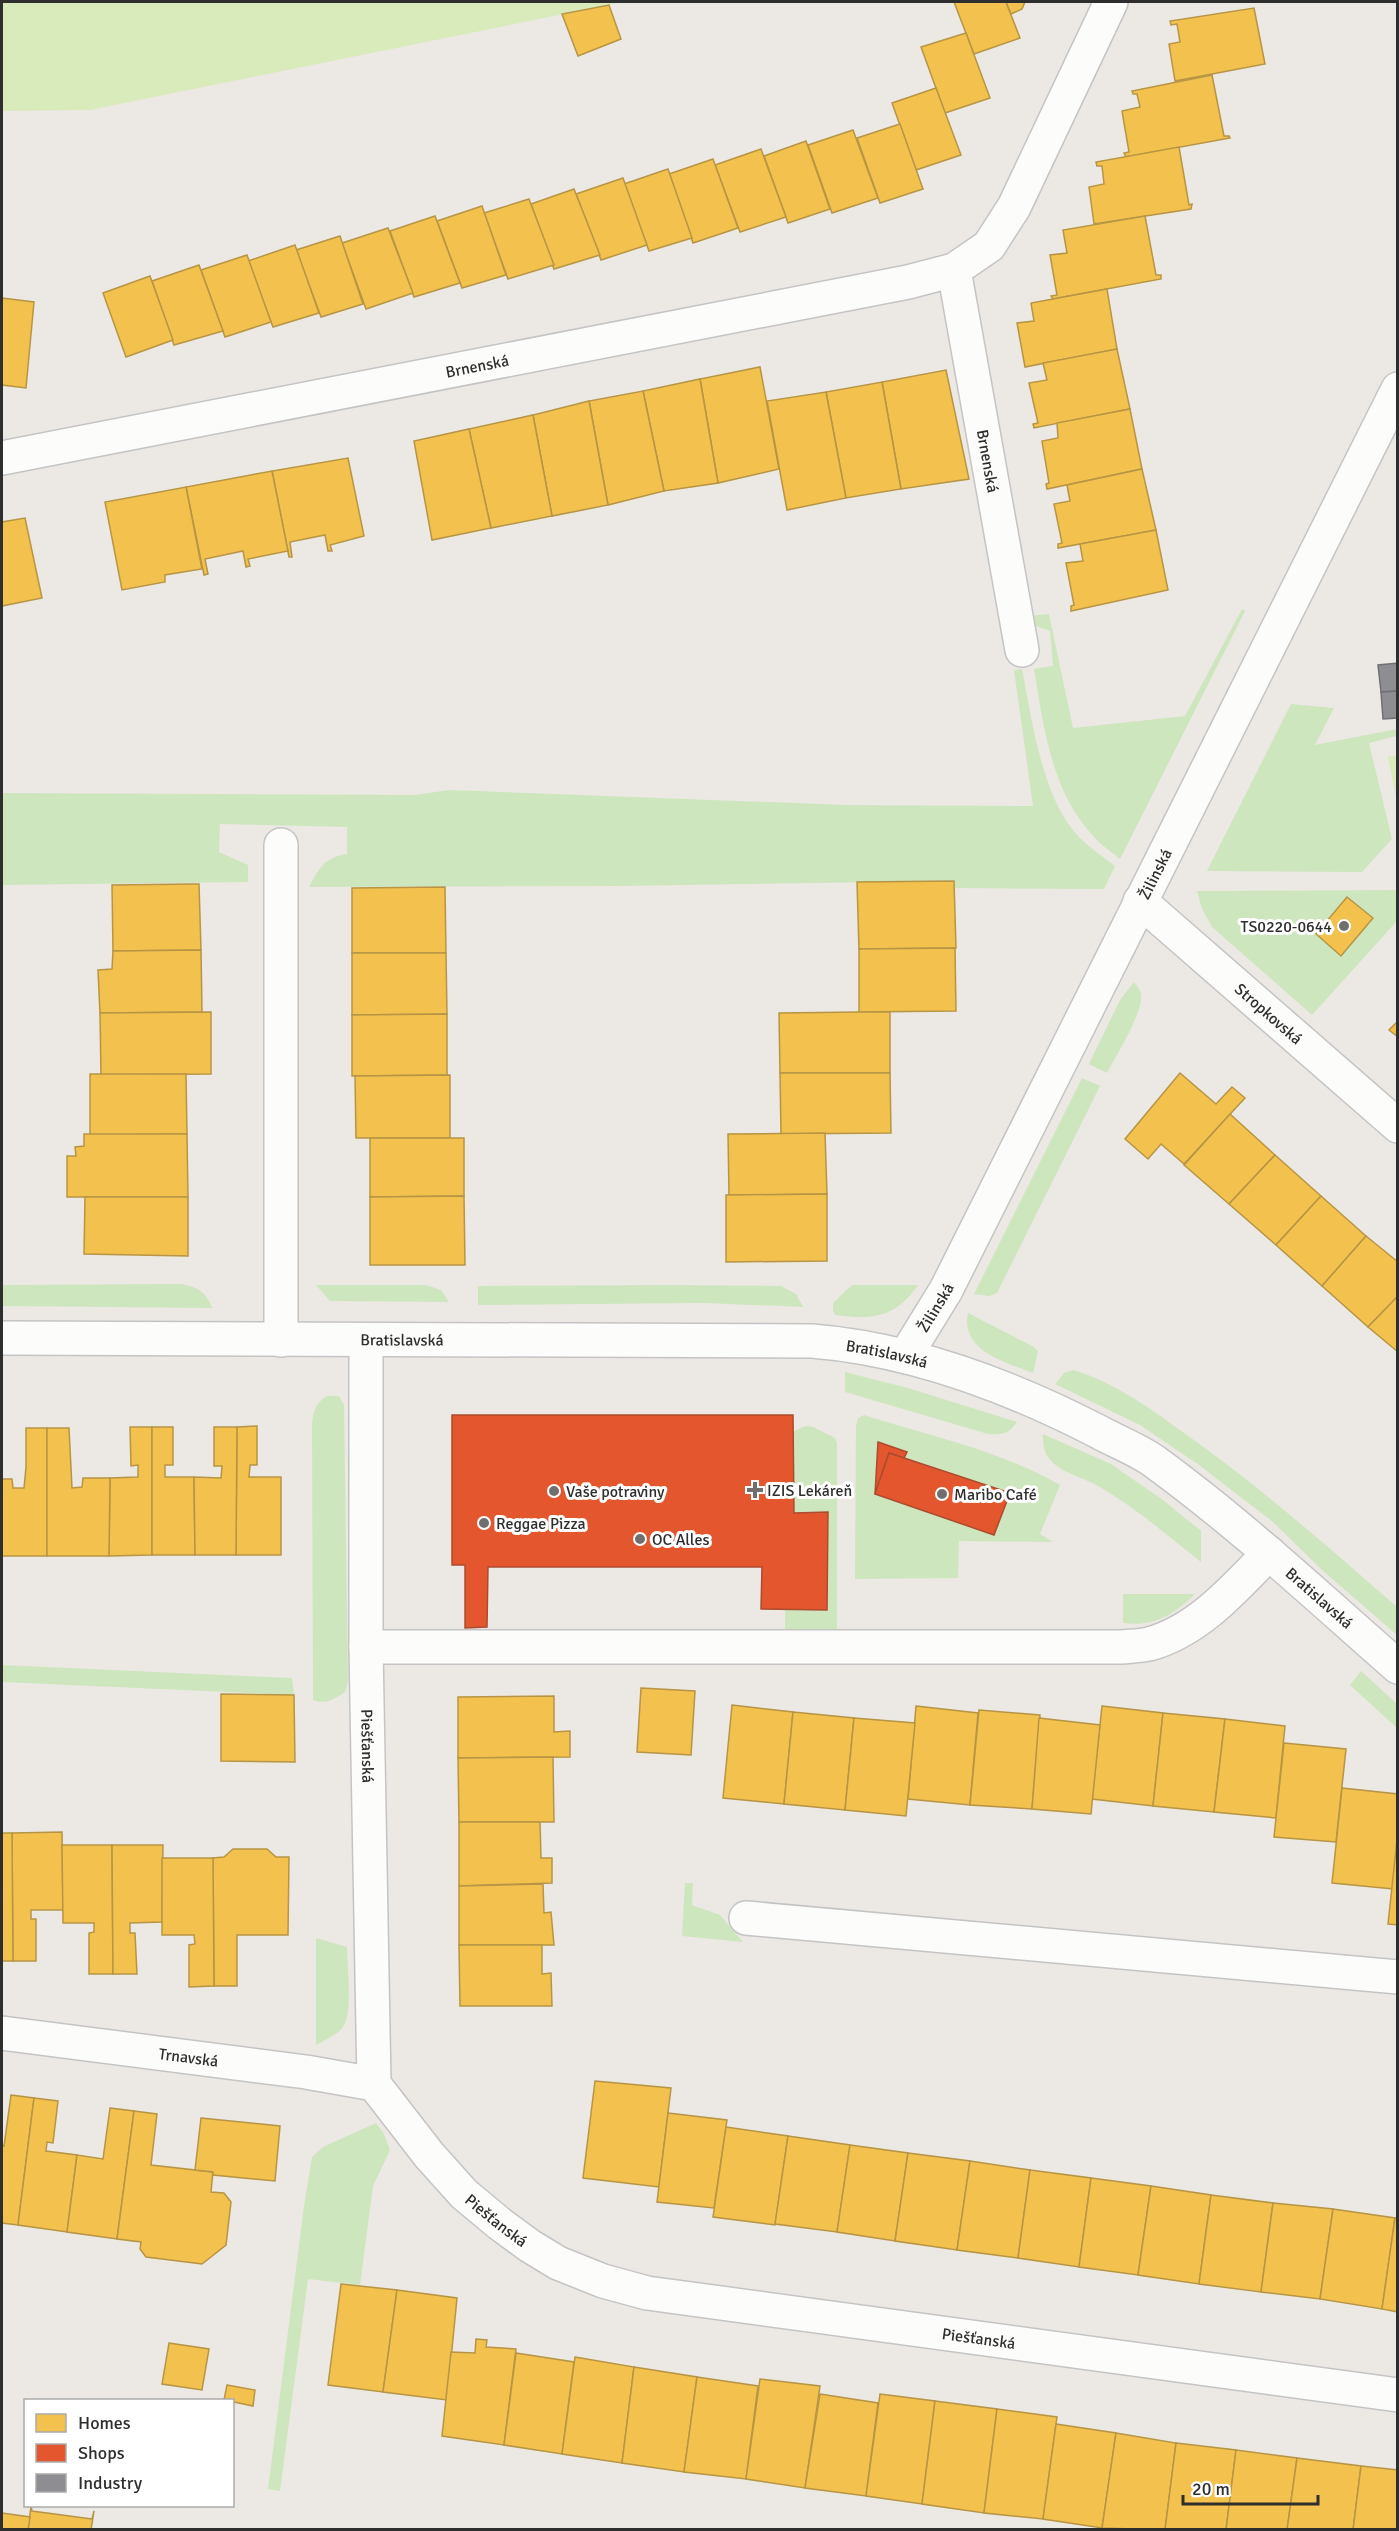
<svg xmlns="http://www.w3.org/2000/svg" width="1399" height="2531" font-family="Signika,sans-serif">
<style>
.green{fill:#cee6be}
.pitch{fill:#d9eabb}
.homes{fill:#f2c14e;stroke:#b79544;stroke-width:1.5}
.shops{fill:#e4572e;stroke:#ad4b2e;stroke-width:1.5}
.industry{fill:#8d8d92;stroke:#707074;stroke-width:1.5}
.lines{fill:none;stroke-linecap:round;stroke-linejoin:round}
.minor-casing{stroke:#c5c4c5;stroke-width:36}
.minor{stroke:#fcfcfb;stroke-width:33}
.poi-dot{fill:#706f6e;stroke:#fff;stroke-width:2}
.labels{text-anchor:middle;stroke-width:6;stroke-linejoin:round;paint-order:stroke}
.street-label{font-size:16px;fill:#2e2e2e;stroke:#fff}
.poi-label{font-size:16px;fill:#2e2e2e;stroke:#fff;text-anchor:start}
</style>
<rect width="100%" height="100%" fill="#ece8e4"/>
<!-- green -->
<g class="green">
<path d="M1242,609l3,2 -125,248c-8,-7 -18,-13 -25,-21 -44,-46 -51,-110 -61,-169l19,-3 -3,-35 -14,-5 -6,-10 19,-2 24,114 112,-12z"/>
<path d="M1022,669c10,51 20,130 57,168 11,11 24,20 36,29l-11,23 -150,-1v-7l-335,5 -310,1c11,-20 15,-29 38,-33v-27l-127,-3 -1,28 29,13v17l-246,3v-92l412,2 36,-5 396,15 187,1 -19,-136z"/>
<polygon points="1291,704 1334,708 1315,745 1397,729 1397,736 1369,743 1392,839 1362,872 1207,871"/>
<polygon points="1397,890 1397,921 1312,1015 1212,927 1202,909 1197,891"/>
<path d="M1134,982c3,4 6,7 7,12 3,17 -25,62 -34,79l-18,-9 31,-64z"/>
<polygon points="1082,1078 1100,1086 997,1293 989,1296 974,1294"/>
<path d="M181,1284c17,3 25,8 31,24l-210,-2v-21z"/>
<polygon points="316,1285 426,1285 441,1290 449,1302 330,1301"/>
<polygon points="669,1285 781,1286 796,1294 803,1307 704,1303 478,1305 478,1286"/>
<path d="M852,1285h66c-23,33 -45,35 -83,30l-2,-4v-8z"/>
<path d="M968,1313l66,34 4,4 -5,22c-27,-11 -73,-22 -65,-60z"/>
<path d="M1073,1370c39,11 75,37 107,60 77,54 147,116 217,177v28l-75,-65 -49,-48 -74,-57 -59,-40 -85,-41 9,-11z"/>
<path d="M845,1372l63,16 109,34c-8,12 -15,13 -29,12l-143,-42z"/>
<path d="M327,1396h12l5,9 4,276 -3,11c-11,7 -19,13 -32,8l-1,-273c0,-13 3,-24 15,-31z"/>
<path d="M864,1415c66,21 135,35 196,70l-20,49 13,8 -94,-1 -1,37 -103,1 1,-154 2,-7z"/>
<polygon points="806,1426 813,1427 835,1438 837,1444 837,1639 785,1639 785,1609 794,1513 794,1431"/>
<path d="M1043,1434l68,30 52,36 38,31v31c-33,-26 -65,-54 -101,-75 -17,-10 -41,-14 -52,-30 -5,-7 -5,-15 -5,-23z"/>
<path d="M1123,1594h72c-21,21 -42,33 -72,29z"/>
<polygon points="2,1665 292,1678 294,1695 2,1682"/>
<polygon points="1361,1671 1397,1704 1397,1728 1350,1685"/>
<polygon points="685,1883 693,1883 692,1905 720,1915 743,1942 682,1936"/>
<path d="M316,1938l31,9c0,18 6,66 -4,80 -6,8 -18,13 -27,18z"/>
<polygon points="376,2123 384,2134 390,2150 373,2186 360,2285 308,2279 280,2491 268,2489 304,2206 312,2157 323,2147"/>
</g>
<!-- pitch -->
<g class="pitch">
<polygon points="2,2 623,2 90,110 2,111"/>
<polygon points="1397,755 1398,755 1397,802 1388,757"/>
</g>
<!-- homes -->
<g class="homes">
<polygon points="954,2 1006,2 1020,38 974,54"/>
<polygon points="1006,2 1025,2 1022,9 1011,14"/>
<polygon points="609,5 621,39 578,56 562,14"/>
<polygon points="1254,8 1265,64 1175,81 1169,44 1180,42 1177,24 1171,25 1170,21"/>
<polygon points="966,33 990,98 945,113 921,47"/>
<polygon points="1212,75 1224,136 1229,136 1230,138 1126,157 1124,153 1129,152 1122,111 1140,107 1137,94 1133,94 1132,91"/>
<polygon points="936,88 961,155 916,170 892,103"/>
<polygon points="900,124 923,189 880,203 857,138"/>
<polygon points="853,130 878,198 832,213 808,145"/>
<polygon points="806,141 830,209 788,223 764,156"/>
<polygon points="1179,147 1189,205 1192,204 1191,209 1094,224 1089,187 1104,184 1102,166 1097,166 1096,162"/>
<polygon points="761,149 786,217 740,232 715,165"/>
<polygon points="713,159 738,228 693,243 669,174"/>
<polygon points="668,169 692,238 649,251 624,184"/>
<polygon points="623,178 647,245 601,260 576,194"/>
<polygon points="574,189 600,255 554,269 531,204"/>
<polygon points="529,199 554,265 508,279 484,213"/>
<polygon points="482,206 506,275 462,288 437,221"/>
<polygon points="435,216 460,283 414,297 390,231"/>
<polygon points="1145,216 1156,275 1161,275 1161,279 1053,299 1051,296 1057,295 1050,255 1067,253 1063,230"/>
<polygon points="388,228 413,293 366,309 342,243"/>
<polygon points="340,236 363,304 321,317 296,250"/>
<polygon points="295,245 319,313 273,327 248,261"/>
<polygon points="247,255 271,322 225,337 201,270"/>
<polygon points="199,265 223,331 174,345 152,281"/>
<polygon points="150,276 173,340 126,357 103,293"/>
<polygon points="1107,289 1117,349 1025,367 1017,323 1034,321 1031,303"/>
<polygon points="2,298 34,302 26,388 2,385"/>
<polygon points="1117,349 1130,409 1034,428 1033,424 1038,423 1029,383 1047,380 1043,363"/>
<polygon points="760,367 779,469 718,483 700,379"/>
<polygon points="946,370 969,479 901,489 882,382"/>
<polygon points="700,379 718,483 664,491 643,391"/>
<polygon points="882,382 901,489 846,498 826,392"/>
<polygon points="643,391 664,491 608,505 589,401"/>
<polygon points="826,392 846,498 787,510 767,401"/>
<polygon points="589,401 608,505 552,516 533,415"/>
<polygon points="1130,409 1142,469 1047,489 1046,484 1049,483 1042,441 1058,438 1057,423"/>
<polygon points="533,415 552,516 491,528 469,429"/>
<polygon points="469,429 491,528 432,540 414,441"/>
<polygon points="348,458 364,536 330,545 332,551 328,551 325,535 290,542 292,557 289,557 272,471"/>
<polygon points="1142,469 1156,530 1058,548 1058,544 1062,543 1054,504 1070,501 1067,485"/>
<polygon points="272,471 288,551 248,559 250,566 246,567 243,551 205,559 208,574 204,575 186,487"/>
<polygon points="186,487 202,569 165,575 165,582 122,590 105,502"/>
<polygon points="25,518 42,598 2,606 2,522"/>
<polygon points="1156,530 1168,590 1071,611 1071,606 1074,605 1066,563 1083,561 1080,544"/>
<polygon points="954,881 956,948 859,949 857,882"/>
<polygon points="192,884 199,884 201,950 113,951 112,885"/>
<polygon points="445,887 446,953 352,953 352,888"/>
<polygon points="1347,897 1373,918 1341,956 1316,934"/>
<polygon points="955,948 956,1011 859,1012 859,949"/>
<polygon points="201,950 202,1012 100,1013 98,970 112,969 113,951"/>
<polygon points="352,953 446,953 447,1014 352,1015"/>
<polygon points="211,1012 211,1074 101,1075 100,1013"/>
<polygon points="859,1012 890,1012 890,1073 780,1073 779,1013"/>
<polygon points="447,1014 447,1075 352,1076 352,1015"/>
<polygon points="1398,1021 1398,1037 1389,1030"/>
<polygon points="780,1073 890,1073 891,1133 781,1134"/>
<polygon points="1180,1073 1216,1104 1232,1087 1245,1098 1184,1164 1161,1144 1148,1159 1125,1139"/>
<polygon points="90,1074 186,1074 187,1134 90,1135"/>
<polygon points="450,1075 450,1138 356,1138 355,1076"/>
<polygon points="1230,1114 1275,1155 1229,1204 1184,1165"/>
<polygon points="825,1133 827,1194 729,1195 728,1134"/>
<polygon points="84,1134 187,1134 188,1197 67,1197 67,1156 76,1156 75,1147 84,1146"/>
<polygon points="370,1138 464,1138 464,1196 370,1197"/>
<polygon points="1275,1155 1321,1196 1276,1245 1229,1204"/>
<polygon points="827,1194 827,1261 726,1262 726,1195"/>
<polygon points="464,1196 465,1265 370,1265 370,1197"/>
<polygon points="1321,1196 1366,1236 1322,1286 1276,1245"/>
<polygon points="85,1197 188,1197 188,1256 84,1254"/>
<polygon points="1366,1236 1398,1262 1398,1296 1368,1327 1322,1286"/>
<polygon points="1398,1296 1398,1352 1368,1327"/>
<polygon points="257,1426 257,1465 250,1465 249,1477 281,1477 281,1555 236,1555 237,1427"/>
<polygon points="130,1427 152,1427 152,1555 109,1556 110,1478 138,1477 138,1465 131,1466"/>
<polygon points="152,1427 173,1427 173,1465 165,1465 165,1477 194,1477 195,1555 152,1555"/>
<polygon points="214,1427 237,1427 236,1555 195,1555 194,1477 221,1478 222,1466 214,1466"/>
<polygon points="26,1428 47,1428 47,1556 2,1556 2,1479 12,1479 13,1488 24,1488 26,1467"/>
<polygon points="47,1428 69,1428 72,1488 82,1487 83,1478 110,1478 109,1556 47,1556"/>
<polygon points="641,1688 695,1691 691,1755 637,1752"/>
<polygon points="221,1694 294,1695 295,1762 221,1761"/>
<polygon points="554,1696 554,1732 570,1731 570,1757 458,1758 458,1697"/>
<polygon points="732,1705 793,1712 784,1804 723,1798"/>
<polygon points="916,1706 978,1713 970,1805 908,1799"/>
<polygon points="1102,1706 1163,1713 1153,1806 1092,1799"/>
<polygon points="979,1710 1040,1715 1032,1809 970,1805"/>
<polygon points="793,1712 854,1718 845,1810 784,1804"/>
<polygon points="1163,1713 1225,1719 1214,1812 1153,1806"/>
<polygon points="854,1718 915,1723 906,1816 845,1810"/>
<polygon points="1039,1718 1100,1725 1091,1814 1032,1809"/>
<polygon points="1225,1719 1285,1726 1276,1818 1214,1812"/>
<polygon points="1284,1743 1346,1749 1336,1842 1274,1837"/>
<polygon points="553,1757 554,1822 459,1822 458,1758"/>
<polygon points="1342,1788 1398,1794 1398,1838 1393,1889 1332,1883"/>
<polygon points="459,1822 540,1822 541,1858 552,1858 552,1883 459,1886"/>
<polygon points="62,1832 63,1910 31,1910 31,1919 36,1919 36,1961 13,1961 12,1833"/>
<polygon points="2,1833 12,1833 13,1961 2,1961"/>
<polygon points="1397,1840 1398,1840 1398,1925 1388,1924"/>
<polygon points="62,1845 112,1845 113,1974 89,1974 89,1933 94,1932 94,1923 63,1923"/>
<polygon points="112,1845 163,1845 162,1922 130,1923 130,1933 135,1933 137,1974 113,1974"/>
<polygon points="233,1849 267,1849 276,1857 289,1857 288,1935 237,1935 237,1986 214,1986 213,1858 224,1857"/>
<polygon points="162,1858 213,1858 214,1986 189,1987 189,1945 195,1944 194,1935 162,1935"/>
<polygon points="543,1884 544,1913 551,1912 554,1945 459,1945 459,1886"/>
<polygon points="459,1945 542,1945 542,1974 551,1973 552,2006 460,2006"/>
<polygon points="595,2081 671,2088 659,2187 583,2178"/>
<polygon points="11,2095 34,2098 18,2225 2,2223 2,2146 4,2146"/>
<polygon points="34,2098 58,2101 53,2143 47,2142 46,2151 77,2155 67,2232 18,2225"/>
<polygon points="110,2108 134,2111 117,2239 67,2232 77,2155 103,2159"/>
<polygon points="134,2111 157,2114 151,2165 213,2172 211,2192 224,2193 231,2202 226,2245 202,2264 146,2257 140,2249 141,2242 117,2239"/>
<polygon points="668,2113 727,2120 714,2208 657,2202"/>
<polygon points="201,2118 280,2126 275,2181 213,2175 213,2172 195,2170"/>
<polygon points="726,2127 788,2136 775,2225 713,2217"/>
<polygon points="788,2136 850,2145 837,2232 775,2224"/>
<polygon points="850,2145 908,2153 895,2241 837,2232"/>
<polygon points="908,2153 970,2161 957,2250 895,2241"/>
<polygon points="970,2161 1030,2170 1018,2258 957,2250"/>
<polygon points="1030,2170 1091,2178 1079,2267 1018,2258"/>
<polygon points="1091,2178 1151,2186 1138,2275 1079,2267"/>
<polygon points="1151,2186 1211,2195 1199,2284 1138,2275"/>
<polygon points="1211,2195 1273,2203 1261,2292 1199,2284"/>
<polygon points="1273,2203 1333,2209 1320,2299 1261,2292"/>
<polygon points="1333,2209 1395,2218 1382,2309 1320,2299"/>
<polygon points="1395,2218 1398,2218 1398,2312 1382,2309"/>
<polygon points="341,2284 397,2290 383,2392 328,2385"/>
<polygon points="397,2290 457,2298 447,2400 383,2392"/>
<polygon points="476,2339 487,2340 486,2347 516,2349 504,2445 442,2436 451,2352 475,2353"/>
<polygon points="169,2343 209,2349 202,2390 162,2384"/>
<polygon points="516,2353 574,2362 562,2454 504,2445"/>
<polygon points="575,2357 634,2367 622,2463 562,2454"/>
<polygon points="634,2367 697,2377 684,2472 622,2463"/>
<polygon points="697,2377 758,2386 746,2479 684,2472"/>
<polygon points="760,2379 820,2386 805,2488 746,2479"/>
<polygon points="227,2385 255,2390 253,2406 224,2400"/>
<polygon points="820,2394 878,2403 866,2496 805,2488"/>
<polygon points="880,2394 935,2401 922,2504 866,2496"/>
<polygon points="935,2401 997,2409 984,2513 922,2504"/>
<polygon points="997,2409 1057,2417 1043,2519 984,2513"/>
<polygon points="1056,2424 1116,2433 1102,2528 1043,2519"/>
<polygon points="1116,2433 1176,2443 1165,2530 1102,2528"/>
<polygon points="1176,2443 1236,2450 1226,2530 1165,2530"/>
<polygon points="1236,2450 1297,2458 1287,2530 1226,2530"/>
<polygon points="1297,2458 1361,2466 1353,2530 1287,2530"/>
<polygon points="1361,2466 1398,2470 1398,2530 1353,2530"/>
<polygon points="31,2506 32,2511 92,2519 94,2511 91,2530 28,2530"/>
<polygon points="2,2513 30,2517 28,2530 2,2530"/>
</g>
<!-- shops -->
<g class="shops">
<polygon points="452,1415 793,1415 794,1513 828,1512 827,1610 761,1609 762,1567 488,1567 487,1627 465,1628 465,1565 452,1565"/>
<polygon points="878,1442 907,1452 904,1458 889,1453 875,1494"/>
<polygon points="889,1453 1010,1493 994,1535 875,1494"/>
</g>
<!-- industry -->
<g class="industry">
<polygon points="1398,663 1398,691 1381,692 1378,665"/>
<polygon points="1398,691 1398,718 1383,719 1381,692"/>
</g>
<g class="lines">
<defs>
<g id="minor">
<path id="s1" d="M954,270l68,380"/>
<path id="s2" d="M2,458l906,-176 46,-12 35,-24 25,-39 97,-205"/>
<polyline points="281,845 281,1340"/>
<path id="s3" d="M1140,901l258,225"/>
<path id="s4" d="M2,1338l810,3c100,8 198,45 287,91 18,10 40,18 56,30 85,62 163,135 243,205"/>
<path id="s5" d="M366,1341v306l8,437 55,71 35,39 36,30 30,22 28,17 45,18 44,12 751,102"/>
<path id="s6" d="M906,1355l40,-65 452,-901"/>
<path d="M366,1647h755c9,-1 19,-1 28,-3 49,-13 86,-56 120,-91"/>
<polyline points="746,1918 1398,1977"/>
<path id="s7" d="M2,2033l304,39 68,12"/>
</g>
</defs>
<!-- minor casing -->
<use href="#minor" class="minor-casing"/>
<!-- minor -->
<use href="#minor" class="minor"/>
</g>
<!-- markers -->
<g class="poi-dot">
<circle cx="1344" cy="926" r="6"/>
<path d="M752 1481h6v6h6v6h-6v6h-6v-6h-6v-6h6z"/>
<circle cx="554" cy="1491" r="6"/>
<circle cx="942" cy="1494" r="6"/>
<circle cx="484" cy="1523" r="6"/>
<circle cx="640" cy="1539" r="6"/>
</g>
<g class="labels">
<!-- street labels -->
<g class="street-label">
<text dy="6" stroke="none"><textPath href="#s2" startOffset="484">Brnenská</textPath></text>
<text dy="6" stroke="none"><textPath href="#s1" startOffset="194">Brnenská</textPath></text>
<text dy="6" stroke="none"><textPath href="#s6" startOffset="542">Žilinská</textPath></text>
<text dy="6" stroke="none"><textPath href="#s3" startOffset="171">Stropkovská</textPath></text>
<text dy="6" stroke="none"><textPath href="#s6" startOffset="56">Žilinská</textPath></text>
<text dy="6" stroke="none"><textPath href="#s4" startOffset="400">Bratislavská</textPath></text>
<text dy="6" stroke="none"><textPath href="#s4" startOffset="886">Bratislavská</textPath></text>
<text dy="6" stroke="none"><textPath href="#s4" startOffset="1390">Bratislavská</textPath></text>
<text dy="6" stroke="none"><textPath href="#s5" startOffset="405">Piešťanská</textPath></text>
<text dy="6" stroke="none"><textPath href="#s7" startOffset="188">Trnavská</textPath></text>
<text dy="6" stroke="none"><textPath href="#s5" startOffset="927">Piešťanská</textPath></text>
<text dy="6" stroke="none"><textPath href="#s5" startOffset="1431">Piešťanská</textPath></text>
</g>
<!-- poi labels -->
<g class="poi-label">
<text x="1332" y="932" text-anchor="end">TS0220-0644</text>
<text x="767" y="1496">IZIS Lekáreň</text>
<text x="566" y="1497">Vaše potraviny</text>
<text x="954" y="1500">Maribo Café</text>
<text x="496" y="1529">Reggae Pizza</text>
<text x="652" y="1545">OC Alles</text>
</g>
</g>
<!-- border -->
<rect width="1399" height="2531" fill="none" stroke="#2e2e2e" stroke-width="6"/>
<!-- legend -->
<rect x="24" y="2399" width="210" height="108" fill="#ffffff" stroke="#ababab" stroke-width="1.5"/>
<rect x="36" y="2414" width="30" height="18" fill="#f2c14e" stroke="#ababab" stroke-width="1.5"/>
<text x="78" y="2429" font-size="18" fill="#2e2e2e">Homes</text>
<rect x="36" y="2444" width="30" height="18" fill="#e4572e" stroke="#ababab" stroke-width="1.5"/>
<text x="78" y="2459" font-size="18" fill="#2e2e2e">Shops</text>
<rect x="36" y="2474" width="30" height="18" fill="#8d8d92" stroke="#ababab" stroke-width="1.5"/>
<text x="78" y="2489" font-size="18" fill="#2e2e2e">Industry</text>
<!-- scale -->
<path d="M1183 2495v9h135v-9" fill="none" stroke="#2e2e2e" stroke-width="3"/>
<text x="1192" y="2495" font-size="18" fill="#2e2e2e" stroke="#ffffff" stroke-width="4.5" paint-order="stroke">20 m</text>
</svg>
